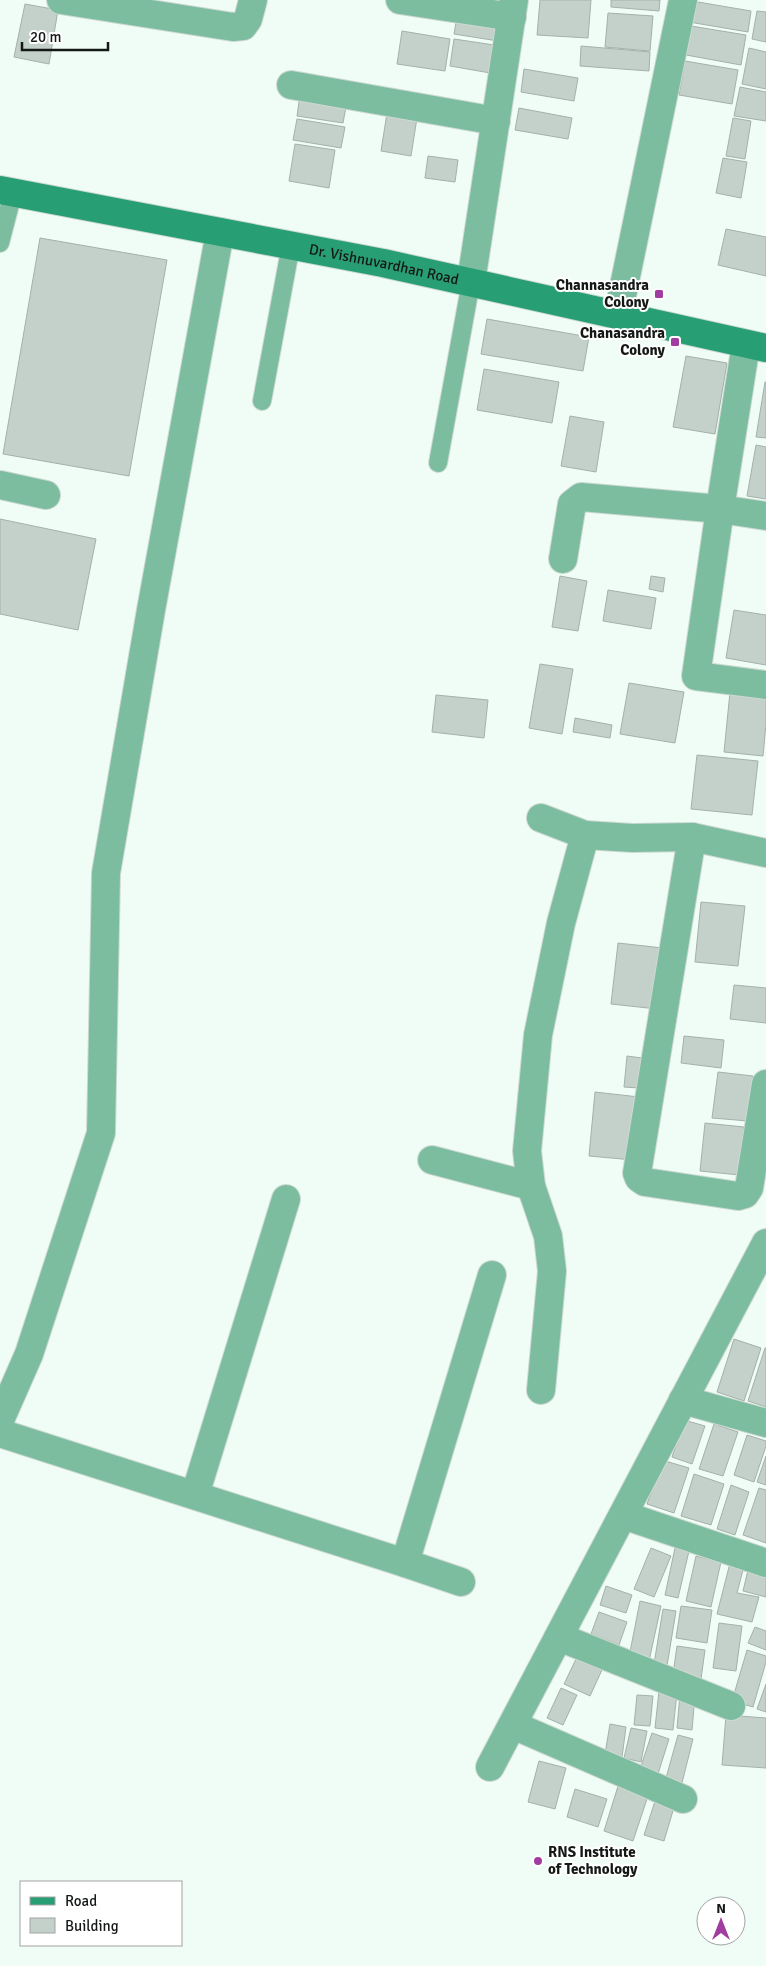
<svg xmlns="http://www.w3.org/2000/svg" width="766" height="1966" font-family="Signika,sans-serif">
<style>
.building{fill:#c4d1ca;stroke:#a4b1aa}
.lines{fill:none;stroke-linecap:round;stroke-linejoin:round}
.service-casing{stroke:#cdd9d2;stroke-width:20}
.minor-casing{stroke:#cdd9d2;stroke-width:30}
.secondary-casing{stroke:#cdd9d2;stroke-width:30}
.service{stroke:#7cbda0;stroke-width:18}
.minor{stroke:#7cbda0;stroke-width:28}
.secondary{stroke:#289e75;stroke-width:28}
.poi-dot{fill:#a13ca1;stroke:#fff;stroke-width:2}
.labels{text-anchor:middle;stroke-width:4;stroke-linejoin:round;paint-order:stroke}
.street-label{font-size:15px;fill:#141916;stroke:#fff}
.poi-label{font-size:15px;font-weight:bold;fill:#141916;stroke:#fff;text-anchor:end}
</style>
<rect width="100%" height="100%" fill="#f0fdf6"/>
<!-- building -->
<g class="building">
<polygon points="540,0 591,0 588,38 537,35"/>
<polygon points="611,0 660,0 659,11 611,7"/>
<polygon points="692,1 751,11 748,32 689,22"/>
<polygon points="25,4 58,10 49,64 14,57"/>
<polygon points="757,11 766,12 766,42 752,39"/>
<polygon points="608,13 653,16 650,51 605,47"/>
<polygon points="457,17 501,24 498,41 454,34"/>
<polygon points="691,26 746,35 741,65 686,55"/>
<polygon points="402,31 450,39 445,71 397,64"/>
<polygon points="454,39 501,46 496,74 450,66"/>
<polygon points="581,46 650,52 649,71 580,66"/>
<polygon points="749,48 766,52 766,89 742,84"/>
<polygon points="685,61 738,70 732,104 679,95"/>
<polygon points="524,69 578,78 574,101 521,92"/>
<polygon points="740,87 766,92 766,121 734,116"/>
<polygon points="301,88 348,96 343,123 297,116"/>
<polygon points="519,108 572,118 568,139 515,130"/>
<polygon points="387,113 417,118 411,156 381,151"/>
<polygon points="733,118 751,121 745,159 726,156"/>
<polygon points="297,119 345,127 341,148 293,140"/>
<polygon points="295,144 335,150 329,188 289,181"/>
<polygon points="428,156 458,160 455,182 425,178"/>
<polygon points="723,158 747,162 741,198 716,193"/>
<polygon points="726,229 766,237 766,276 718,265"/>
<polygon points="40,238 167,260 129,476 3,454"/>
<polygon points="487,319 589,337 583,371 481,354"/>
<polygon points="686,356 727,363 715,434 673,427"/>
<polygon points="484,369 559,382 552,423 477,410"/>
<polygon points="765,382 766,382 766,438 756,437"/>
<polygon points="570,416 604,422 596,472 561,466"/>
<polygon points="756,445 766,447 766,499 747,496"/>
<polygon points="0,519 96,539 78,630 0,614"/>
<polygon points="560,576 587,581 578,631 552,627"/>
<polygon points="651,576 665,578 663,592 649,589"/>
<polygon points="608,590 656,598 651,629 603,621"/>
<polygon points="734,610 766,615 766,665 726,658"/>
<polygon points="540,664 573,669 562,734 529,728"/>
<polygon points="629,683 684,692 675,743 620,734"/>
<polygon points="730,692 766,695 766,724 763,756 724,752"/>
<polygon points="436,695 488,700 484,738 432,732"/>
<polygon points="575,718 612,725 610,738 573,732"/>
<polygon points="697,755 758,761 752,815 691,809"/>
<polygon points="701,902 745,906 738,966 695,962"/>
<polygon points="618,943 663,948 657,1009 611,1004"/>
<polygon points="734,985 766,988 766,1023 730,1019"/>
<polygon points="684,1036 724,1040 721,1068 681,1063"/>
<polygon points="627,1056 642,1058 639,1088 624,1087"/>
<polygon points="718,1072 753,1076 748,1121 712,1118"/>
<polygon points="595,1092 639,1097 633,1160 589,1156"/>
<polygon points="705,1123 744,1127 739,1175 700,1171"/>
<polygon points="734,1339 761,1348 744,1401 717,1392"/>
<polygon points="765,1348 766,1348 766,1407 748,1401"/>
<polygon points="684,1420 705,1426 692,1464 672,1457"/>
<polygon points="714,1424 738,1432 723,1476 699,1469"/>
<polygon points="747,1435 766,1441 766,1446 754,1482 734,1475"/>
<polygon points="766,1456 766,1485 757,1482"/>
<polygon points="662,1460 689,1468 674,1513 647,1504"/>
<polygon points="694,1474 724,1484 711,1525 681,1516"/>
<polygon points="731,1485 749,1492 735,1535 717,1529"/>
<polygon points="759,1488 766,1490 766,1543 743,1535"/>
<polygon points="651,1548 671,1556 654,1597 634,1589"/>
<polygon points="675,1548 689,1551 678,1598 665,1595"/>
<polygon points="696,1556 721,1562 711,1607 686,1601"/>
<polygon points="730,1563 744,1566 737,1593 759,1597 752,1622 717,1614"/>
<polygon points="749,1566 766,1570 766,1597 743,1591"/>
<polygon points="606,1586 632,1595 626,1613 600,1605"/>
<polygon points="640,1601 661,1606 649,1661 629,1657"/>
<polygon points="681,1606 712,1610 707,1643 676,1638"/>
<polygon points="663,1609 676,1611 667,1666 654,1664"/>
<polygon points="599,1612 627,1622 619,1645 591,1634"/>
<polygon points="719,1623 742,1626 736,1671 713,1668"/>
<polygon points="755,1627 766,1631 766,1650 748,1643"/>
<polygon points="677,1646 705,1650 701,1679 673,1674"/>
<polygon points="747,1650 766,1656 766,1662 753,1707 732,1701"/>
<polygon points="576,1659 602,1670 590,1696 564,1684"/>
<polygon points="766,1684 766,1712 757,1709"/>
<polygon points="561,1688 577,1695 563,1725 547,1718"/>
<polygon points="659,1691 677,1692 673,1730 655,1728"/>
<polygon points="680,1694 695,1695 692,1730 677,1728"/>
<polygon points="637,1695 653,1696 650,1726 634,1725"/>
<polygon points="726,1715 766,1718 766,1768 722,1765"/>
<polygon points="610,1724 626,1727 622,1757 605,1754"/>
<polygon points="631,1728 647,1731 641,1762 624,1758"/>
<polygon points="652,1733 669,1739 657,1777 639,1772"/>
<polygon points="678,1735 693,1739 682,1783 666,1778"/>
<polygon points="539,1761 566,1768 555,1809 528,1802"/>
<polygon points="619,1783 649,1793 633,1841 604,1831"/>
<polygon points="575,1789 607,1799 598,1827 567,1817"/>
<polygon points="656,1798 675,1804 664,1841 644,1835"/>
</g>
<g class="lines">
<defs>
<g id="service">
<polyline points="0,243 13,193"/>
<polyline points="262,401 291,245"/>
<polyline points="438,463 471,282"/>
</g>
<g id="minor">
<polyline points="61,0 233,27 243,26 248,19 253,0"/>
<polyline points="400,0 512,17"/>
<polyline points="291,85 496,121"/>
<polyline points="471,282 514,0"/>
<polyline points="618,315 683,0"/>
<polyline points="746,344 720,509 766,516"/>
<polyline points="0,485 46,495"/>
<polyline points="563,559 572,504 581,497 720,509 696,676 766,685"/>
<polyline points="541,818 585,835 632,838 692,837"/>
<polyline points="766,853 692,837 637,1173 639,1178 645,1182 738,1196 745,1194 749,1188 766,1084"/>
<polyline points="432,1160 531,1186"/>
<polyline points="541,1390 552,1271 548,1236 531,1186 527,1151 538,1035 561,923 585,835"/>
<polyline points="683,1400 766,1423"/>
<polyline points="0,1420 29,1354 101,1133 106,873 151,610 220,232"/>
<polyline points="0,1433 405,1563 492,1275"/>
<polyline points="195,1495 286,1199"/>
<polyline points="623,1515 766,1563"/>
<polyline points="405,1563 461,1582"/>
<polyline points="559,1637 731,1706"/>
<polyline points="513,1725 683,1799"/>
<polyline points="490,1767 766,1243"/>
</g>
<g id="secondary">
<path id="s1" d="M0,190l383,73 383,85"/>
</g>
</defs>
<!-- service casing -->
<use href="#service" class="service-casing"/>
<!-- minor casing -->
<use href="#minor" class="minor-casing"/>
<!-- secondary casing -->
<use href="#secondary" class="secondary-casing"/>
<!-- service -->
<use href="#service" class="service"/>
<!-- minor -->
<use href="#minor" class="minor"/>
<!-- secondary -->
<use href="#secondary" class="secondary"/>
</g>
<!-- markers -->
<g class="poi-dot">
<rect x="654" y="289" width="10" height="10" rx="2.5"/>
<rect x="670" y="337" width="10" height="10" rx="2.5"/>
<circle cx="538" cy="1861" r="5"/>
</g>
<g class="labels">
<!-- street labels -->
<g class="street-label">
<text dy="5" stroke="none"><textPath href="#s1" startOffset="391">Dr. Vishnuvardhan Road</textPath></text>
</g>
<!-- poi labels -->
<g class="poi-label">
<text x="649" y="290">Channasandra<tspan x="649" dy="17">Colony</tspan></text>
<text x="665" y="338">Chanasandra<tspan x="665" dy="17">Colony</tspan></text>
<text x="548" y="1857" text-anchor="start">RNS Institute<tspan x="548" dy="17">of Technology</tspan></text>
</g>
</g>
<!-- legend -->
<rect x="20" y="1881" width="162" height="65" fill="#ffffff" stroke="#a1a3a2"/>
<rect x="30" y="1897" width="25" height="8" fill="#289e75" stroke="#a1a3a2"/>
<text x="65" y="1906" font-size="15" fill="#141916">Road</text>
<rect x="30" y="1918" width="25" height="15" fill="#c4d1ca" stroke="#a1a3a2"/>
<text x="65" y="1931" font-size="15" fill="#141916">Building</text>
<!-- north arrow -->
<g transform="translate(721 1921)"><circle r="24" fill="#ffffff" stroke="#a1a3a2"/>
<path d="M0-4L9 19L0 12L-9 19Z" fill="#a13ca1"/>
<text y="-8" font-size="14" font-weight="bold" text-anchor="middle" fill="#141916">N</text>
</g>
<!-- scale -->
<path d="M22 42v8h86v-8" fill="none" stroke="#141916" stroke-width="2.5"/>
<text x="30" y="42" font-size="15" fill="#141916" stroke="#ffffff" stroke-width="4" paint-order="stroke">20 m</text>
</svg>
